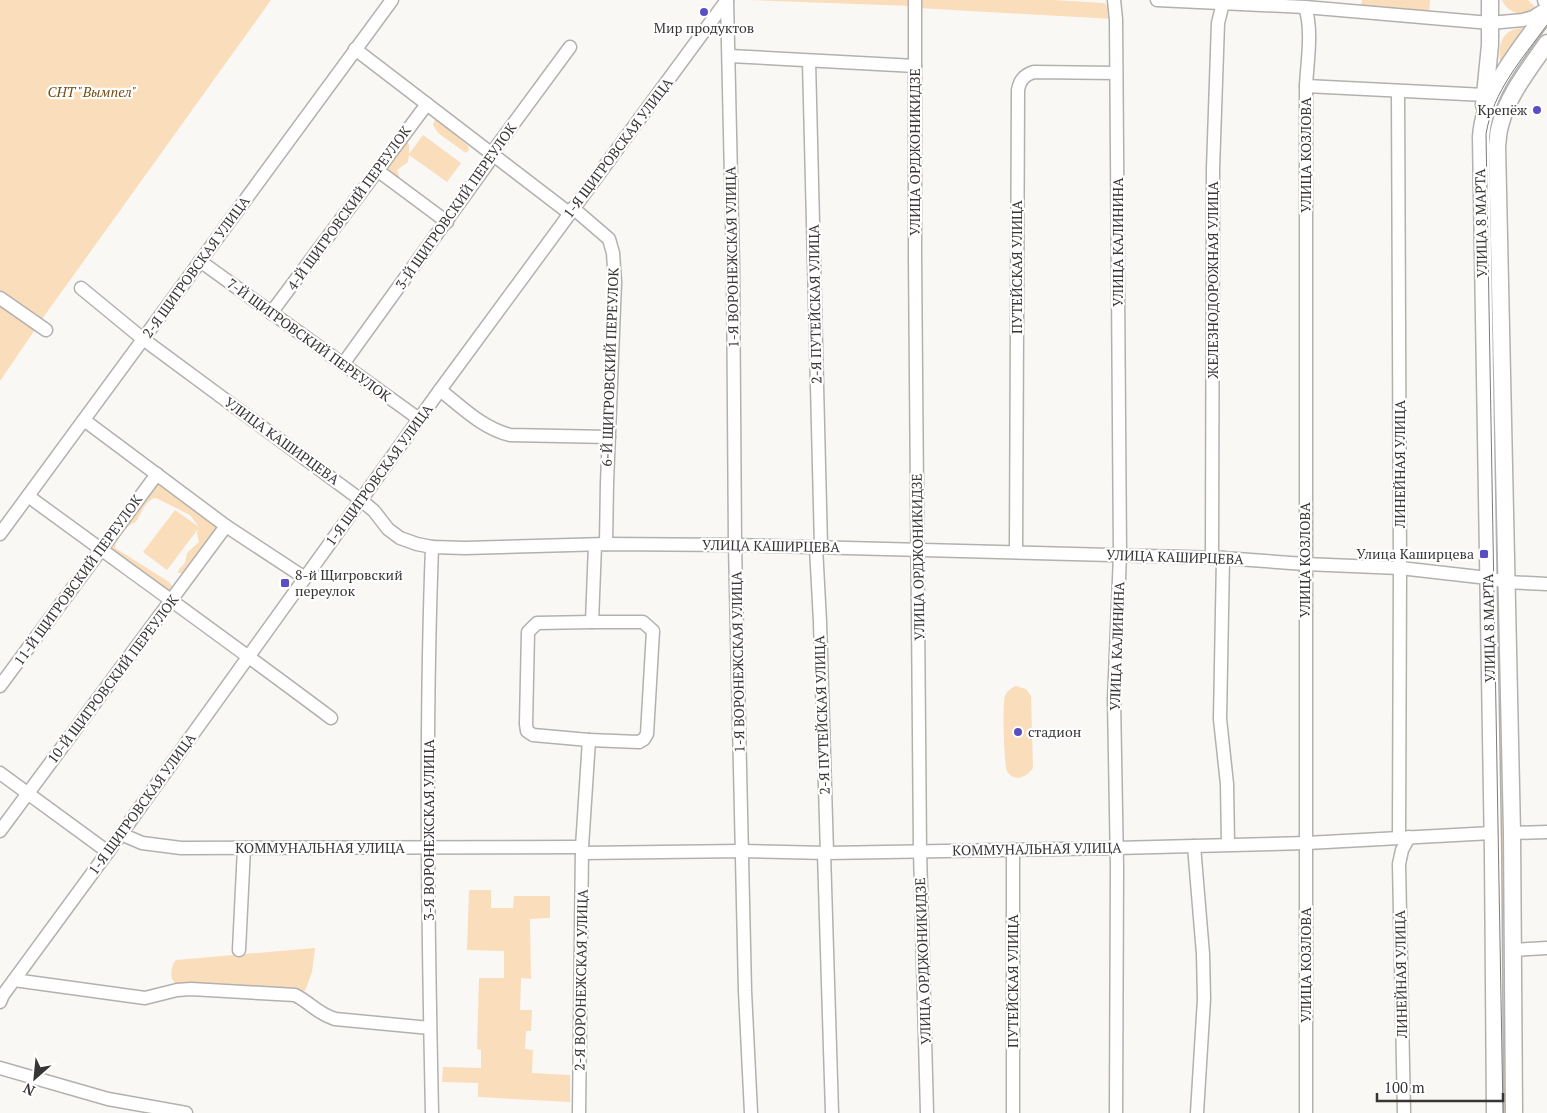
<svg xmlns="http://www.w3.org/2000/svg" width="1547" height="1113" font-family="'PT Serif',serif">
<style>
.green{fill:#faddbb}
.lines{fill:none;stroke-linecap:round;stroke-linejoin:round}
.minor-casing{stroke:#b3b1ae;stroke-width:15}
.major-casing{stroke:#b3b1ae;stroke-width:19}
.minor{stroke:#fff;stroke-width:12}
.major{stroke:#fff;stroke-width:16}
.tram{stroke:#7c7b79;stroke-width:1}
.poi-dot{fill:#594ec6;stroke:#fff;stroke-width:2}
.labels{text-anchor:middle;stroke-width:4.5;stroke-linejoin:round;paint-order:stroke}
.poi-label{font-size:14px;fill:#373635;stroke:#fff;text-anchor:end}
.park-label{font-size:14px;font-style:italic;fill:#734c0f;stroke:#fff}
.street-label{font-size:14px;fill:#373635;stroke:#fff}
</style>
<rect width="100%" height="100%" fill="#faf8f5"/>
<!-- green -->
<g class="green">
<polygon points="0,0 271,0 45,315 0,381"/>
<polygon points="749,0 909,0 910,6"/>
<polygon points="919,0 1053,0 1104,3 1111,8 1113,19 918,8"/>
<polygon points="1362,0 1430,0 1429,14 1361,8"/>
<path d="M1502,0h26l7,7c-11,11 -27,7 -33,-7z"/>
<path d="M1520,28h6l-26,42c0,-19 -4,-38 20,-42z"/>
<polygon points="435,119 439,121 468,146 469,150 466,153 438,133 433,125"/>
<polygon points="423,135 461,163 447,182 409,155 408,162 397,170 400,178 395,182 383,167 407,141 409,145 409,154"/>
<path d="M157,483l8,3 51,39 -1,5 -33,43h-4l1,-4 6,-6 2,-10 12,-11 -2,-9 1,-4 -31,41 -24,-18 32,-42 24,17 -9,-12 -32,-16 -4,-1c-10,5 -12,14 -17,22 -3,4 -3,2 -7,5 -5,4 -15,16 -15,23l54,34 4,6 -4,6 -62,-44z"/>
<polygon points="1493,588 1501,588 1509,1113 1501,1113"/>
<path d="M1016,686l10,3 5,7 2,72c-6,9 -19,15 -26,3 -3,-6 -5,-67 -2,-75 2,-5 6,-8 11,-10z"/>
<polygon points="469,890 491,890 491,908 513,908 514,896 550,896 550,918 530,919 531,979 521,978 520,1010 532,1010 531,1031 526,1031 525,1049 533,1050 532,1073 570,1075 570,1102 478,1097 478,1083 442,1082 443,1067 481,1068 481,1050 477,1049 479,978 504,978 504,951 467,950"/>
<path d="M315,948l-3,24 -7,19 -128,-6c-8,-5 -7,-19 -1,-25z"/>
</g>
<g class="lines">
<defs>
<g id="minor">
<polyline points="727,0 733,267 735,545 745,991 751,1113"/>
<polyline points="915,0 915,256 920,851 927,1113"/>
<polyline points="1114,0 1116,19 1120,555 1114,700 1117,867 1116,1113"/>
<polyline points="1157,0 1305,7 1490,23 1523,20 1533,17 1547,8"/>
<path d="M1305,7c8,23 2,56 1,79v1027"/>
<polyline points="355,49 569,213"/>
<polyline points="730,56 915,66"/>
<polyline points="809,61 821,547"/>
<polyline points="1306,86 1485,95"/>
<polyline points="1398,91 1400,568 1399,837"/>
<polyline points="377,170 447,222"/>
<polyline points="573,208 609,239 613,253 615,282 607,483 606,544"/>
<polyline points="200,261 419,419"/>
<polyline points="81,288 143,339 361,500 374,511 388,529 400,538 417,544 432,547 465,548 606,544 735,545 1223,558 1305,564 1400,568 1488,578 1506,582 1547,584"/>
<polyline points="0,298 46,330"/>
<polyline points="271,313 427,104"/>
<polyline points="343,364 488,163 497,146 570,47"/>
<path d="M440,390c22,17 42,38 70,45l99,2"/>
<polyline points="84,420 226,526 305,578"/>
<path d="M28,496c101,74 203,147 303,222"/>
<polyline points="0,534 392,0"/>
<polyline points="816,547 820,622 827,853"/>
<path d="M1016,552l2,-462c2,-10 6,-15 16,-18l82,1"/>
<polyline points="1212,557 1213,169 1218,23 1223,3"/>
<polyline points="1223,558 1220,719 1227,784 1228,844"/>
<polyline points="0,686 157,474"/>
<polyline points="589,740 639,742 644,739 647,734 653,631 643,622 592,622 595,545"/>
<polyline points="0,773 108,852"/>
<polyline points="0,831 226,526"/>
<polyline points="1512,833 1547,832"/>
<polyline points="121,834 142,843 181,848 582,847"/>
<polyline points="1194,846 1203,954 1204,999 1197,1113"/>
<polyline points="582,853 742,851 827,853 1116,848 1307,843 1492,833"/>
<polyline points="824,853 832,1113"/>
<polyline points="239,950 244,848"/>
<polyline points="1513,950 1547,948"/>
<path d="M14,980l131,18 32,-8 14,-1 104,6c16,8 21,18 40,24l95,9"/>
<polyline points="0,1002 3,995 121,834 440,390 727,0"/>
<polyline points="0,1068 108,1099 186,1113"/>
<path d="M432,1113c-4,-189 -7,-378 0,-566"/>
<polyline points="579,1113 582,847 589,740 533,735 527,731 526,724 528,632 537,623 592,622"/>
<polyline points="1013,1113 1013,849"/>
<polyline points="1404,1113 1399,864 1402,850 1409,837"/>
</g>
<g id="major">
<polyline points="1546,0 1547,0"/>
<polyline points="1484,105 1490,45 1490,0"/>
<path d="M1495,1113l-2,-259 -12,-717c3,-47 39,-88 66,-125"/>
<path d="M1514,1113l-2,-280 -15,-687c1,-7 1,-14 3,-20 7,-30 30,-58 47,-83"/>
</g>
</defs>
<!-- minor casing -->
<use href="#minor" class="minor-casing"/>
<!-- major casing -->
<use href="#major" class="major-casing"/>
<!-- minor -->
<use href="#minor" class="minor"/>
<!-- major -->
<use href="#major" class="major"/>
<!-- tram -->
<path class="tram" d="M1503,1113l-17,-979c7,-43 36,-75 61,-109"/>
</g>
<!-- markers -->
<g class="poi-dot">
<circle cx="704" cy="12" r="5"/>
<circle cx="1537" cy="110" r="5"/>
<rect x="1479" y="549" width="10" height="10" rx="2.5"/>
<rect x="280" y="578" width="10" height="10" rx="2.5"/>
<circle cx="1018" cy="732" r="5"/>
</g>
<g class="labels">
<!-- poi labels -->
<g class="poi-label">
<text x="704" y="33" text-anchor="middle">Мир продуктов</text>
<text x="1527" y="115">Крепёж</text>
<text x="1474" y="559">Улица Каширцева</text>
<text x="295" y="580" text-anchor="start">8-й Щигровский<tspan x="295" dy="16">переулок</tspan></text>
<text x="1028" y="737" text-anchor="start">стадион</text>
</g>
<!-- park labels -->
<g class="park-label">
<text x="92" y="97">СНТ "Вымпел"</text>
</g>
<!-- street labels -->
<g class="street-label">
<text transform="translate(618 148) rotate(-53)" y="5">1-Я ЩИГРОВСКАЯ УЛИЦА</text>
<text transform="translate(915 152) rotate(-90)" y="5">УЛИЦА ОРДЖОНИКИДЗЕ</text>
<text transform="translate(1306 155) rotate(-90)" y="5">УЛИЦА КОЗЛОВА</text>
<text transform="translate(456 206) rotate(-55)" y="5">3-Й ЩИГРОВСКИЙ ПЕРЕУЛОК</text>
<text transform="translate(349 208) rotate(-54)" y="5">4-Й ЩИГРОВСКИЙ ПЕРЕУЛОК</text>
<text transform="translate(1481 223) rotate(-91)" y="5">УЛИЦА 8 МАРТА</text>
<text transform="translate(1118 242) rotate(-90)" y="5">УЛИЦА КАЛИНИНА</text>
<text transform="translate(732 257) rotate(-91)" y="5">1-Я ВОРОНЕЖСКАЯ УЛИЦА</text>
<text transform="translate(196 267) rotate(-54)" y="5">2-Я ЩИГРОВСКАЯ УЛИЦА</text>
<text transform="translate(1017 267) rotate(-90)" y="5">ПУТЕЙСКАЯ УЛИЦА</text>
<text transform="translate(1213 280) rotate(-90)" y="5">ЖЕЛЕЗНОДОРОЖНАЯ УЛИЦА</text>
<text transform="translate(815 304) rotate(-91)" y="5">2-Я ПУТЕЙСКАЯ УЛИЦА</text>
<text transform="translate(309 340) rotate(36)" y="5">7-Й ЩИГРОВСКИЙ ПЕРЕУЛОК</text>
<text transform="translate(610 367) rotate(-88)" y="5">6-Й ЩИГРОВСКИЙ ПЕРЕУЛОК</text>
<text transform="translate(282 441) rotate(36)" y="5">УЛИЦА КАШИРЦЕВА</text>
<text transform="translate(1400 464) rotate(-90)" y="5">ЛИНЕЙНАЯ УЛИЦА</text>
<text transform="translate(379 475) rotate(-54)" y="5">1-Я ЩИГРОВСКАЯ УЛИЦА</text>
<text transform="translate(771 546) rotate(1)" y="5">УЛИЦА КАШИРЦЕВА</text>
<text transform="translate(918 557) rotate(-91)" y="5">УЛИЦА ОРДЖОНИКИДЗЕ</text>
<text transform="translate(1175 557) rotate(2)" y="5">УЛИЦА КАШИРЦЕВА</text>
<text transform="translate(1305 560) rotate(-90)" y="5">УЛИЦА КОЗЛОВА</text>
<text transform="translate(78 580) rotate(-54)" y="5">11-Й ЩИГРОВСКИЙ ПЕРЕУЛОК</text>
<text transform="translate(1489 628) rotate(-91)" y="5">УЛИЦА 8 МАРТА</text>
<text transform="translate(1117 646) rotate(-88)" y="5">УЛИЦА КАЛИНИНА</text>
<text transform="translate(738 662) rotate(-91)" y="5">1-Я ВОРОНЕЖСКАЯ УЛИЦА</text>
<text transform="translate(113 679) rotate(-53)" y="5">10-Й ЩИГРОВСКИЙ ПЕРЕУЛОК</text>
<text transform="translate(822 715) rotate(-92)" y="5">2-Я ПУТЕЙСКАЯ УЛИЦА</text>
<text transform="translate(142 804) rotate(-54)" y="5">1-Я ЩИГРОВСКАЯ УЛИЦА</text>
<text transform="translate(429 830) rotate(-90)" y="5">3-Я ВОРОНЕЖСКАЯ УЛИЦА</text>
<text x="320" y="853">КОММУНАЛЬНАЯ УЛИЦА</text>
<text transform="translate(1037 849) rotate(-1)" y="5">КОММУНАЛЬНАЯ УЛИЦА</text>
<text transform="translate(923 961) rotate(-92)" y="5">УЛИЦА ОРДЖОНИКИДЗЕ</text>
<text transform="translate(1306 965) rotate(-90)" y="5">УЛИЦА КОЗЛОВА</text>
<text transform="translate(1401 974) rotate(-91)" y="5">ЛИНЕЙНАЯ УЛИЦА</text>
<text transform="translate(581 980) rotate(-89)" y="5">2-Я ВОРОНЕЖСКАЯ УЛИЦА</text>
<text transform="translate(1013 981) rotate(-90)" y="5">ПУТЕЙСКАЯ УЛИЦА</text>
</g>
</g>
<!-- north arrow -->
<g transform="translate(35 1078) rotate(207)" stroke="#ffffff" stroke-width="4" paint-order="stroke">
<path d="M0-4L9 19L0 12L-9 19Z" fill="#373635"/>
<text y="-8" font-size="14" font-weight="bold" text-anchor="middle" fill="#373635">N</text>
</g>
<!-- scale -->
<path d="M1377 1093v8h126v-8" fill="none" stroke="#373635" stroke-width="2.5"/>
<text x="1384" y="1093" font-size="15" fill="#373635" stroke="#ffffff" stroke-width="4" paint-order="stroke">100 m</text>
</svg>
